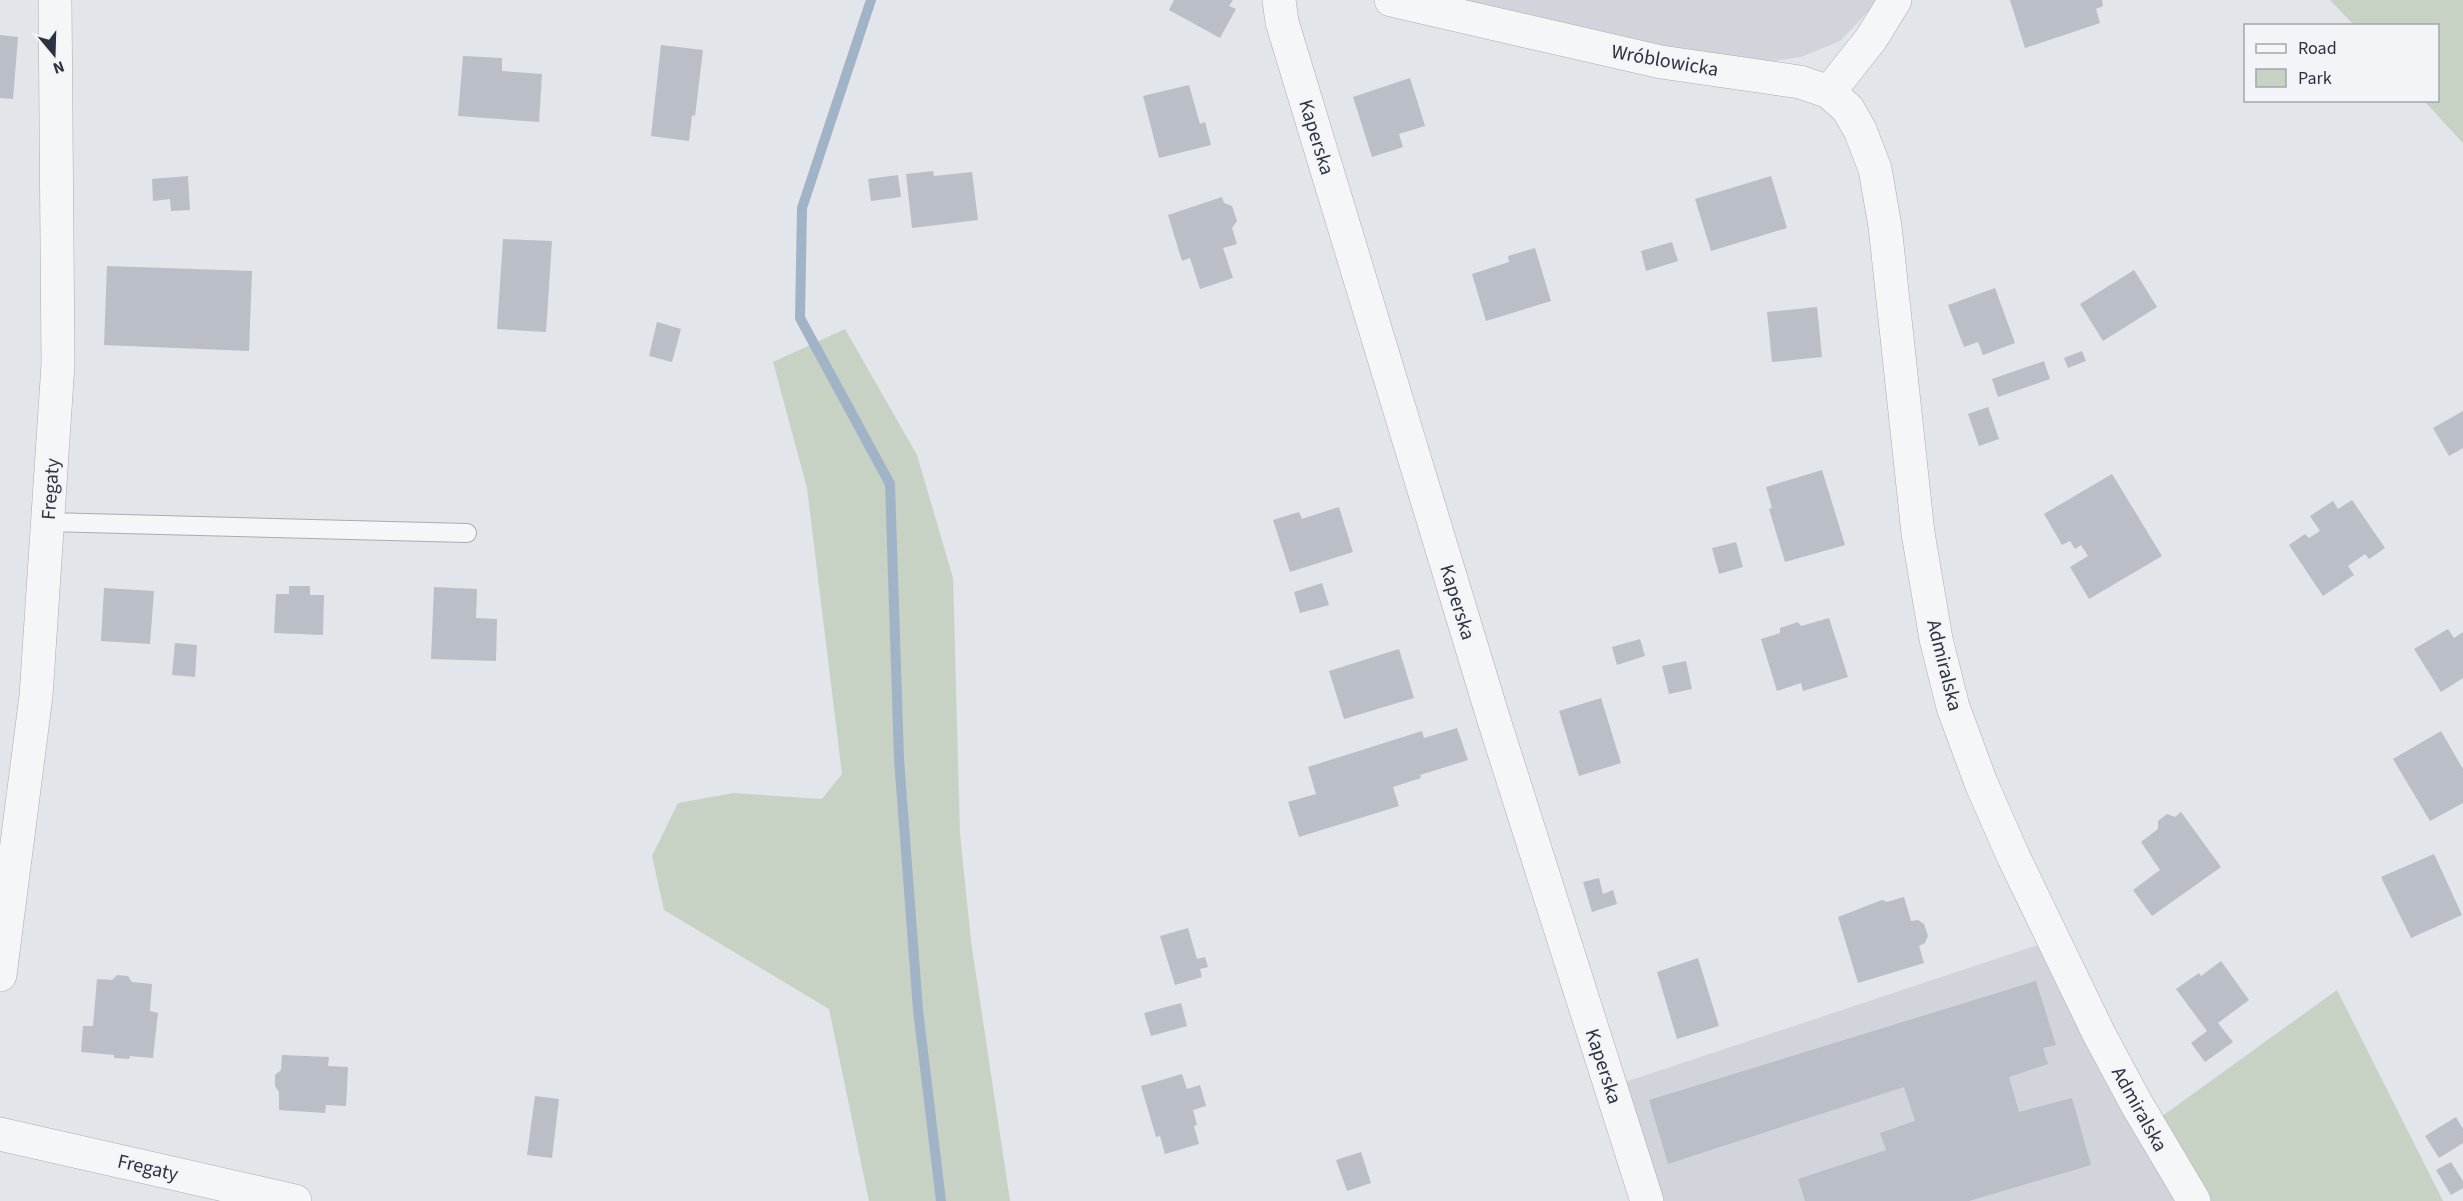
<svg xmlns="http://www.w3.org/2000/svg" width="2463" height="1201" font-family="'Source Sans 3',sans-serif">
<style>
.built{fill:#d1d4db}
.green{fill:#c8d2c4}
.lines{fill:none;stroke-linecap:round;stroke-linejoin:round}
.stream{stroke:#a1b3c6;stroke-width:10}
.building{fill:#babec6}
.lane-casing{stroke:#a8acb3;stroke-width:20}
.street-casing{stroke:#a8acb3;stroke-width:34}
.lane{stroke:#f5f6f8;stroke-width:18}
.street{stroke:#f5f6f8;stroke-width:33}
.labels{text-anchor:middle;stroke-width:4.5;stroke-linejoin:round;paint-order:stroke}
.street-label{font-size:20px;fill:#2c3340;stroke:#f2f4f7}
</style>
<rect width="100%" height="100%" fill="#e2e5e9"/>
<!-- built -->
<g class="built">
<polygon points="1449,0 1879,0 1840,41 1801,57 1773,61 1718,57"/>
<polygon points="2038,945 2179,1201 1655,1201 1619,1084"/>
</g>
<!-- green -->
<g class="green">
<polygon points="2330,0 2463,0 2463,143 2424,101 2438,100 2438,26 2354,25"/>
<polygon points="845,329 917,455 953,578 960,834 971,941 1010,1201 869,1201 829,1009 664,910 652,856 678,803 734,793 822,799 842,774 807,488 773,362"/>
<polygon points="2337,990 2443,1201 2208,1201 2158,1119"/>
</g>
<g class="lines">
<!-- stream -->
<polyline class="stream" points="871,0 802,208 800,318 890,484 899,759 918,1010 941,1201"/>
</g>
<!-- building -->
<g class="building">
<polygon points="1174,0 1233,0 1229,6 1236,9 1220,38 1169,10"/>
<polygon points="2010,0 2102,0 2103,6 2096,9 2100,23 2025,48"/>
<polygon points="0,35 18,37 13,99 0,98"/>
<polygon points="661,45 703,50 695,116 692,115 689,141 651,136"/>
<polygon points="463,56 502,58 502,71 542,74 539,122 458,116"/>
<polygon points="1410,78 1425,126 1399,134 1403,147 1372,157 1353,97"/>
<polygon points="1189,85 1200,124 1205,122 1211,145 1159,158 1143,96"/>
<polygon points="933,171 934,176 972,172 978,220 912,228 906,174"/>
<polygon points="898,175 901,197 871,201 868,179"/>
<polygon points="188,176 190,210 171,211 170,199 153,201 152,179"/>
<polygon points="1771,176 1787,228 1711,251 1695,199"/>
<polygon points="1222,197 1224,203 1232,206 1237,221 1232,228 1237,244 1223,248 1233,278 1200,289 1190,258 1182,261 1168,215"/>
<polygon points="503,239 552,241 546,332 497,329"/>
<polygon points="1672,242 1678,261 1646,271 1641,251"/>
<polygon points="1535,248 1551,301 1486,321 1472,274 1509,262 1508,256"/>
<polygon points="107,266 252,271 249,351 104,345"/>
<polygon points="2134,270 2157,307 2103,341 2080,304"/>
<polygon points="1995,288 2015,343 1983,355 1978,342 1964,347 1948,305"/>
<polygon points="1817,307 1822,357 1772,362 1767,312"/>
<polygon points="657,322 681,329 672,362 649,356"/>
<polygon points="2082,351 2086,361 2068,368 2064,358"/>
<polygon points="2044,361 2050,379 1998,397 1992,379"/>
<polygon points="1988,407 1999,439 1979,446 1968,414"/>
<polygon points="2463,411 2463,448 2449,456 2433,428"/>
<polygon points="1822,470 1845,545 1785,562 1769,509 1772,508 1766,487"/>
<polygon points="2112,474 2162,556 2089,599 2070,567 2088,556 2081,545 2075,549 2070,541 2062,545 2044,514"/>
<polygon points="2352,500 2385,548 2369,559 2365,554 2348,566 2354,575 2323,596 2289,545 2305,534 2309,538 2320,531 2310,516 2333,501 2338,509"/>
<polygon points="1339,507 1353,552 1290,572 1273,520 1299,512 1302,519"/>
<polygon points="1736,542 1743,567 1719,574 1712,548"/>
<polygon points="1322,583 1329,605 1300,613 1294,592"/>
<polygon points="289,586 310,586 310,595 324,595 323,635 274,633 276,594 289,594"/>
<polygon points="434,587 477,589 476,618 497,619 496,661 431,659"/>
<polygon points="104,588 154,591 150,644 101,641"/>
<polygon points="1829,618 1848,677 1803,691 1801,683 1777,691 1761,639 1780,633 1780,628 1798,622 1801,626"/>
<polygon points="2448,629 2454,638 2463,632 2463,678 2441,692 2414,649"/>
<polygon points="1640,639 1645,656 1617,665 1612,647"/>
<polygon points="175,643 197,645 195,677 172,675"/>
<polygon points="1399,649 1414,698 1344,719 1329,671"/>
<polygon points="1686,661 1692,689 1669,694 1662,666"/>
<polygon points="1601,698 1621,763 1579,776 1559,711"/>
<polygon points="1457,728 1468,760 1420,775 1421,778 1393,787 1399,806 1299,837 1288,802 1316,794 1308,767 1422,731 1424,738"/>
<polygon points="2441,731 2463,769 2463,803 2430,821 2393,759"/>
<polygon points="2181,812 2221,867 2152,916 2133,890 2160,870 2141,842 2158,829 2158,821 2167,814 2175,817"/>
<polygon points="2434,854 2462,915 2411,938 2381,877"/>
<polygon points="1599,878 1603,894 1613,890 1617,904 1592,912 1583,882"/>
<polygon points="1904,897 1911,921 1918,920 1924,924 1928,936 1925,943 1919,946 1924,963 1858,983 1838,917 1882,900 1887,902"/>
<polygon points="1188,928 1197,959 1205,957 1208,967 1200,969 1202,977 1175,985 1160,936"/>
<polygon points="1698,958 1719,1026 1677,1039 1657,972"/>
<polygon points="2221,961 2249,1000 2218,1023 2233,1042 2205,1062 2191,1043 2207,1031 2176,989 2199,973 2201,976"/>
<polygon points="117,975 128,976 132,982 152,984 150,1011 158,1013 153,1058 130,1056 129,1059 114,1058 114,1055 81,1052 83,1026 93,1026 97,979 112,980"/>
<polygon points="2036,981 2056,1045 2043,1048 2048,1064 2009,1077 2019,1112 2072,1098 2091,1165 1969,1201 1805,1201 1798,1179 1886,1150 1880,1133 1915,1121 1904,1087 1668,1164 1649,1100"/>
<polygon points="1181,1003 1187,1026 1151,1036 1144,1013"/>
<polygon points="282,1055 329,1057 328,1066 348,1067 346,1106 326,1105 325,1113 279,1110 279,1092 275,1086 275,1075 281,1070"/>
<polygon points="1182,1074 1187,1089 1200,1085 1206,1106 1193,1110 1197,1125 1194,1126 1199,1144 1165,1154 1160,1136 1156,1137 1141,1086"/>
<polygon points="535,1096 559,1099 552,1158 527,1155"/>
<polygon points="2456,1117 2463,1129 2463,1143 2439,1158 2425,1136"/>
<polygon points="1361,1152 1371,1183 1347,1191 1336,1160"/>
<polygon points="2451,1162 2463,1181 2463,1188 2451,1195 2436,1170"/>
</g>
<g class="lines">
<defs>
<polyline id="lane" points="48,522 467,533"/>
<g id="street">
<polyline points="1279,0 1282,22 1492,714 1647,1201"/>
<polyline points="1391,0 1661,62 1800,82 1829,92 1848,109 1860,130 1875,169 1885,226 1918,533 1936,639 1953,707 1981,783 2014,858 2099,1034 2136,1103 2194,1201"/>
<polyline points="1829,92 1871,39 1895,0"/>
<polyline points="0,975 36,696 58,364 55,0"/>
<polyline points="0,1134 295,1201"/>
</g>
</defs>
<!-- lane casing -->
<use href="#lane" class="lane-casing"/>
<!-- street casing -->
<use href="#street" class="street-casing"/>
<!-- lane -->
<use href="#lane" class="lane"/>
<!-- street -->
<use href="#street" class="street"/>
</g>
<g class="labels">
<!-- street labels -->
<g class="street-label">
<text transform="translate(1665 60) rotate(10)" y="7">Wróblowicka</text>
<text transform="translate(1317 137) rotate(73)" y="7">Kaperska</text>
<text transform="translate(50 489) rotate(-86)" y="7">Fregaty</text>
<text transform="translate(1458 602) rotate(73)" y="7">Kaperska</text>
<text transform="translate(1945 665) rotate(76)" y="7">Admiralska</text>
<text transform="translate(1604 1066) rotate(72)" y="7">Kaperska</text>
<text transform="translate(2140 1109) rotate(61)" y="7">Admiralska</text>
<text transform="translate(148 1167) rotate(13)" y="7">Fregaty</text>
</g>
</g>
<!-- legend -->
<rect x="2244" y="24" width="195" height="78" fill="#f2f4f7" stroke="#a3a7ae" stroke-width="1.5"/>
<rect x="2256" y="44" width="30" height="9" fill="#f5f6f8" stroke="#a3a7ae" stroke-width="1.5"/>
<text x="2298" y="54" font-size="18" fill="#2c3340">Road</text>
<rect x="2256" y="69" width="30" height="18" fill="#c8d2c4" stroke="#a3a7ae" stroke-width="1.5"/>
<text x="2298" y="84" font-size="18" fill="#2c3340">Park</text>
<!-- north arrow -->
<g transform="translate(54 54) rotate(161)" stroke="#f2f4f7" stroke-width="4.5" paint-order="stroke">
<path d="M0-4.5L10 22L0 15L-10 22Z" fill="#2c3340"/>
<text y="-9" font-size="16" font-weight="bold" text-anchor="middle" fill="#2c3340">N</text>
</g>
</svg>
